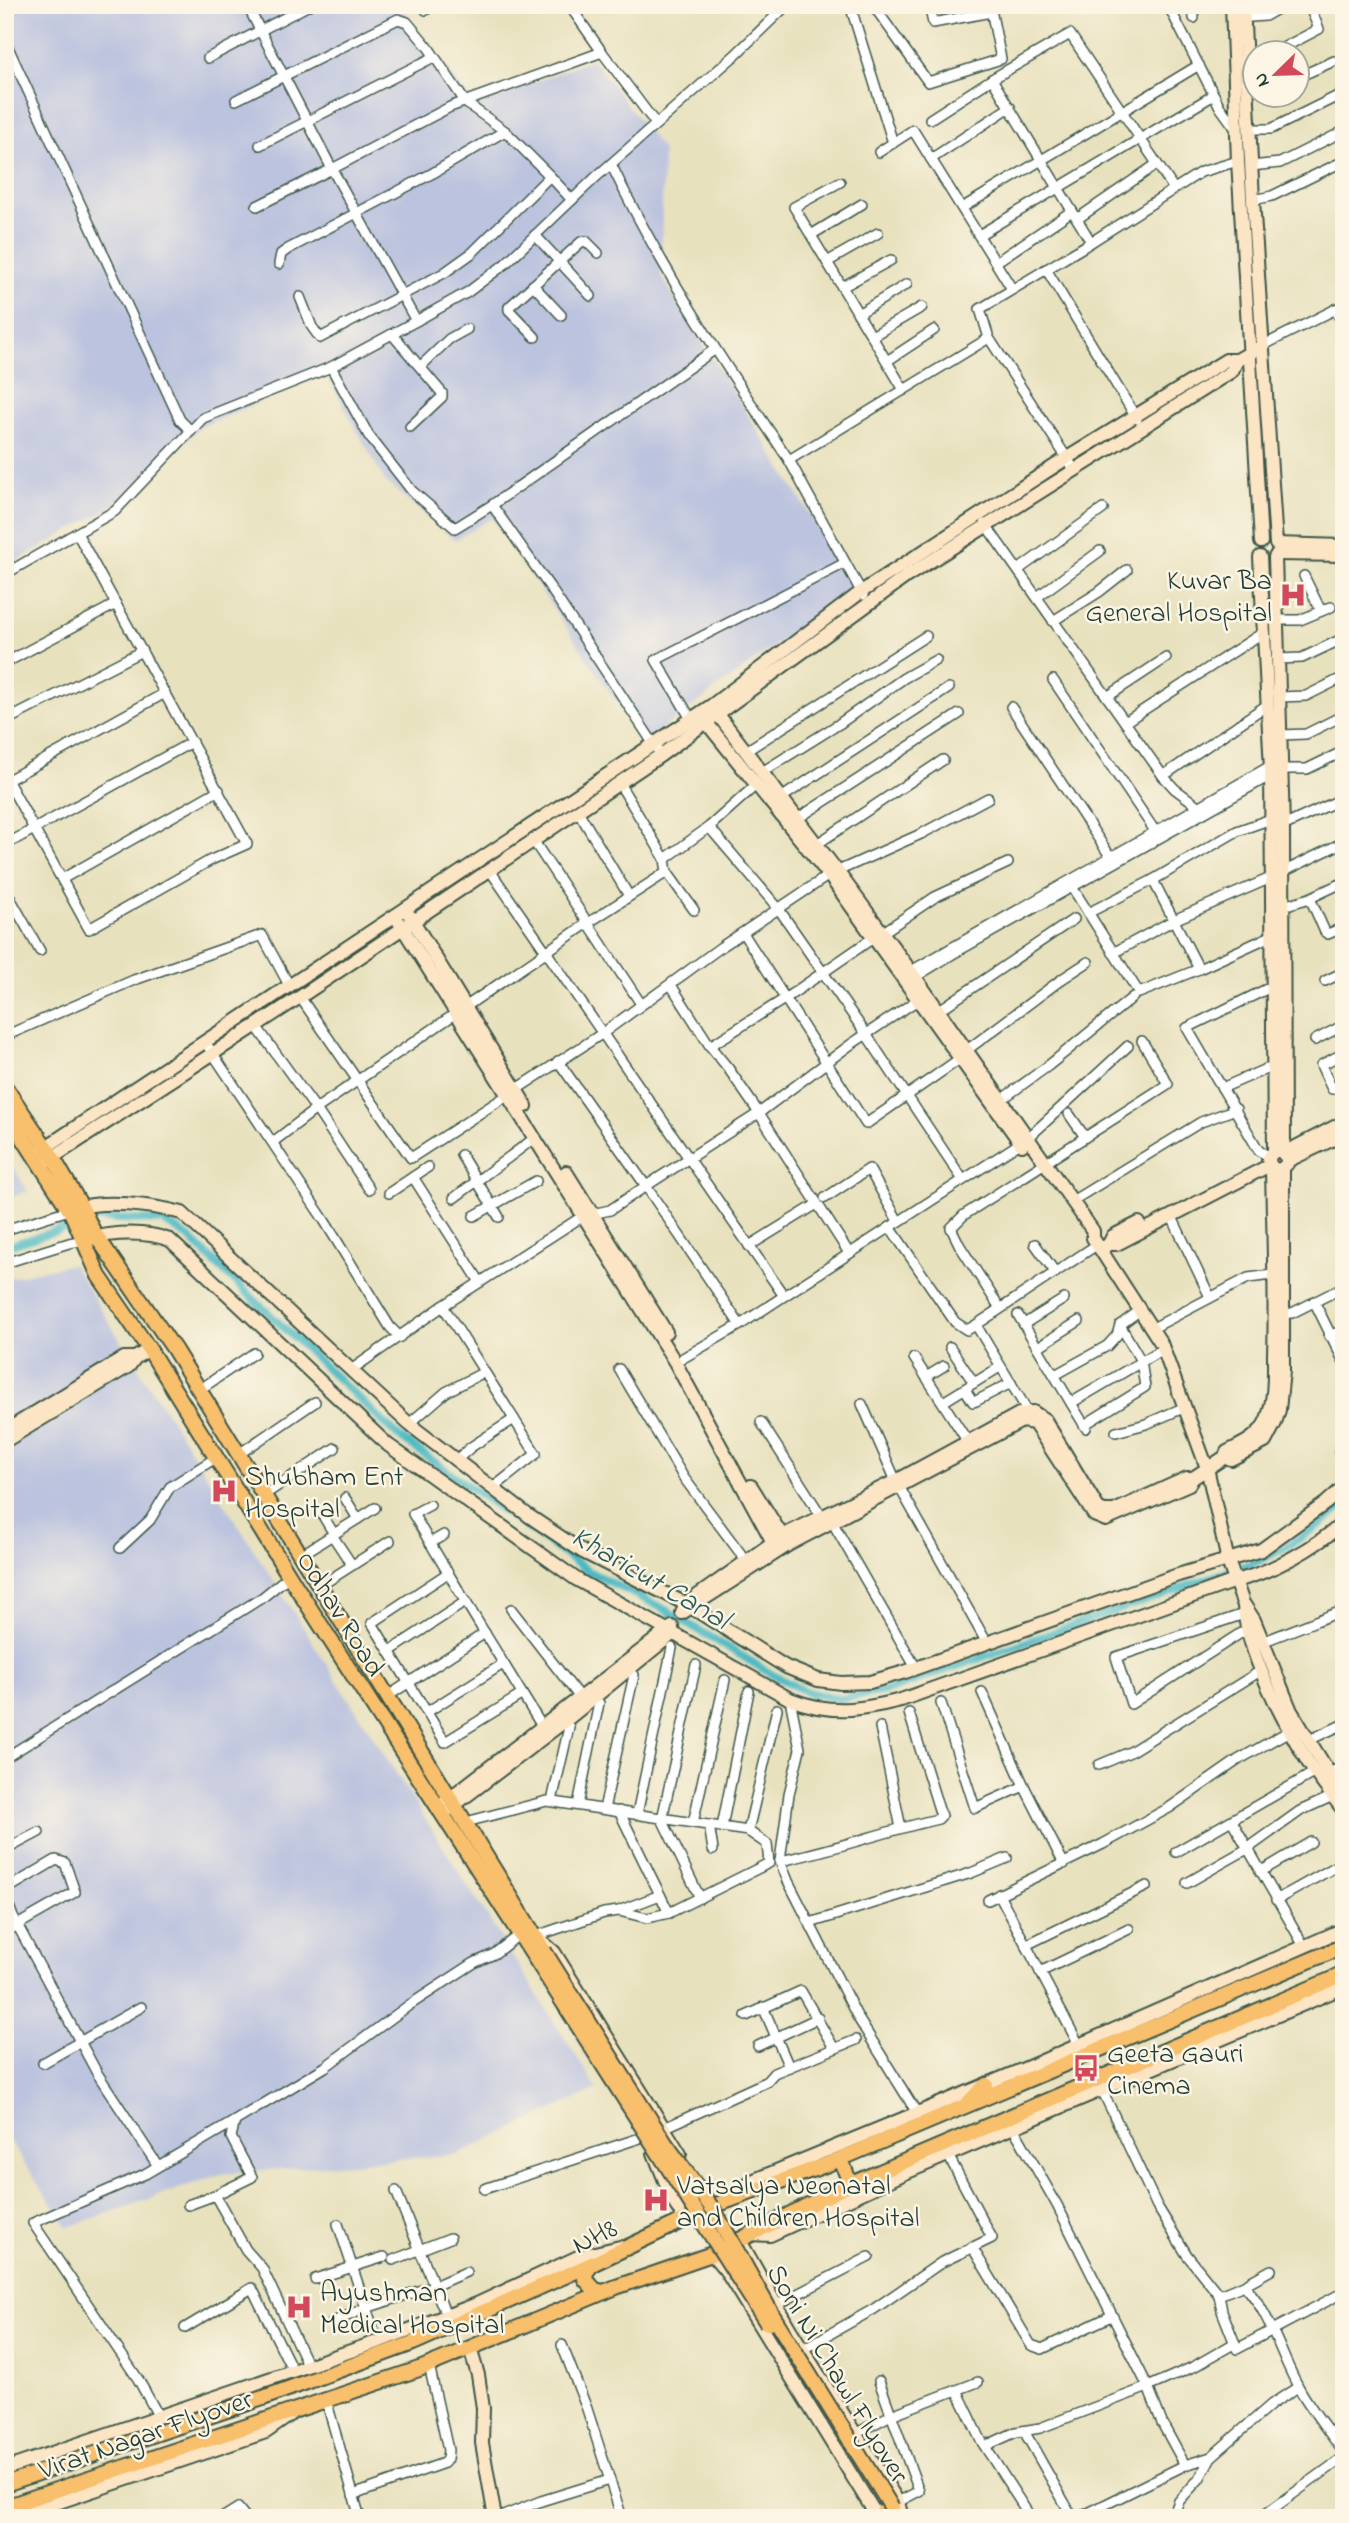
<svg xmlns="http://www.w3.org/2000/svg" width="1349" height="2523" font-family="'Indie Flower',sans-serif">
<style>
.industrial{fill:#bcc3de}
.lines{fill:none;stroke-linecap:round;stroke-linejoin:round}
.canal{stroke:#4bb9c4;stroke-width:8}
.street-casing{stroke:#3d5649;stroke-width:12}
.secondary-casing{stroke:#3d5649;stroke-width:16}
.primary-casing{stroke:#3d5649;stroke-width:18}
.street{stroke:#fff;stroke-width:9}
.secondary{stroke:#fce5c4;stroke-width:12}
.primary{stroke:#f8bf6c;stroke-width:14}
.primary-bridge-casing{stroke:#3d5649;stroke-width:18;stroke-linecap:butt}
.primary-bridge{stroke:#f8bf6c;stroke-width:14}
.labels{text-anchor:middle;stroke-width:5;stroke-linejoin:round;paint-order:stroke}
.poi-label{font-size:28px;fill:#1f3d34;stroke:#fcf5e5;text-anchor:start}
.street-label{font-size:28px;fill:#1f3d34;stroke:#fcf5e5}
.water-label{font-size:30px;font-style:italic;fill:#2a5c58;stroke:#fcf5e5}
</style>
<rect width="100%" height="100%" fill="#fcf5e5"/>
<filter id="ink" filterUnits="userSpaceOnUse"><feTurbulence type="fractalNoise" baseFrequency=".0143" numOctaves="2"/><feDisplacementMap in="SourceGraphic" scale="14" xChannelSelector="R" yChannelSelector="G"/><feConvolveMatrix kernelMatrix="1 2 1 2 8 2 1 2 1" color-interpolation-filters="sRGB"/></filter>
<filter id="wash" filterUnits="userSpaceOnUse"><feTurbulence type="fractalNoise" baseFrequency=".00686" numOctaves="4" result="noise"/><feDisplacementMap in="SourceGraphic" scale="28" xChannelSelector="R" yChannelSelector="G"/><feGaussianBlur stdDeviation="1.57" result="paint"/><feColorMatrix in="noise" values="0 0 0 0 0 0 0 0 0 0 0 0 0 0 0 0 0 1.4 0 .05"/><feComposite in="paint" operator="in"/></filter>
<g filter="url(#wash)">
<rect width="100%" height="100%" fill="#e8e1be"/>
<!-- industrial -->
<g class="industrial">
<polygon points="5,5 399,5 475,106 592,59 663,151 661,276 855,586 644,742 492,518 455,540 385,481 326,374 201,427 110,508 5,567"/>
<polygon points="5,1154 28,1191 5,1200"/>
<polygon points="72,1264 597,2089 458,2154 221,2174 68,2227 5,2135 5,1279"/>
</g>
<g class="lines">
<!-- canal -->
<path class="canal" d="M5,1247l91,-29 67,3 25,16 210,199 190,135 76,38 109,66 34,17 33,7 46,-8 375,-131c31,-15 58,-33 83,-56"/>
</g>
</g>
<g filter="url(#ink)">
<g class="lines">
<defs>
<g id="street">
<polyline points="247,5 332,169 257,206"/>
<polyline points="422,5 426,10 432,5"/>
<polyline points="850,5 893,143"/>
<polyline points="873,5 928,82 1001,59 990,5"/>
<polyline points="929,5 933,23 991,12"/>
<polyline points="1168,5 1220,107 1236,129"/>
<polyline points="1193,5 1194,18"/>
<polyline points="1341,5 1344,10"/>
<polyline points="1238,18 1265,16 1284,5"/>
<polyline points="5,41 180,420 191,431"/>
<polyline points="602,52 656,124"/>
<polyline points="1275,52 1319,29 1309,5"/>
<polyline points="208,58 309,5"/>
<polyline points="1296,78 1334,61"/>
<polyline points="992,79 1091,242"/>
<polyline points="236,100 398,19 407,22 428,47 466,103 505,131 550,176 472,253 444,273 320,338 312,327 300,297"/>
<polyline points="930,119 992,79 1070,34 1174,189"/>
<polyline points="1249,129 1271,129 1344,93"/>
<polyline points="260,145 434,57"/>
<polyline points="879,152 913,130 1012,289"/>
<polyline points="931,159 1010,107"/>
<path d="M611,164c50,105 113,200 178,296"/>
<polyline points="1251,166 1280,163 1344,131"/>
<polyline points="550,176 572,200"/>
<polyline points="840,182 794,207 904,390"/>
<polyline points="1253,200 1272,196 1344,161"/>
<polyline points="962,208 1199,65"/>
<polyline points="1077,219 1157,164"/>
<polyline points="535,235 591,296"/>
<polyline points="811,235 862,204"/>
<polyline points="979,235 1214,95"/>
<polyline points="827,262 878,233"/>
<polyline points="996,262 1072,211"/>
<polyline points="279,264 281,254 288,249 433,173 505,131"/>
<polyline points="1046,269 1137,419"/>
<polyline points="533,285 561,315"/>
<polyline points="842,287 891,260"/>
<polyline points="1335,309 1344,325"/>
<polyline points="858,314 907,284"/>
<polyline points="416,321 468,292 505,264 596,177 734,56 787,5"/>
<polyline points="392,334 442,393 442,397 410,427"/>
<polyline points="872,336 922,307"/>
<polyline points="535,337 509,310 509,307 581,242 586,241 598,253"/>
<polyline points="989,338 1074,469"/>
<polyline points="1262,346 1344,305"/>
<polyline points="887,361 934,330"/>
<polyline points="421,366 449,339 467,329"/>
<polyline points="331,367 369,436 412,491 455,528 492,505 549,586 661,755"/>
<polyline points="492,505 714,350"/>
<polyline points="985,524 1163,776 1175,789 1198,806"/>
<polyline points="1018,570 1103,509"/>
<polyline points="5,574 115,511 203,418 331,367 416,321 332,169 450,107 602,52 569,5"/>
<polyline points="1304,576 1321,611"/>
<polyline points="863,595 789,460 989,338 980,309 1085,246 1201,172 1238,161"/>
<polyline points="1037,597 1100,551"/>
<polyline points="1263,620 1300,620 1331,607"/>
<polyline points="1053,621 1099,592 1127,570"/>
<polyline points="1278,659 1302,658 1344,638"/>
<polyline points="5,663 116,604"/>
<polyline points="1053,680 1155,831"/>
<polyline points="1107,697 1166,658"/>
<polyline points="1279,697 1306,696 1344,677"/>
<polyline points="1011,707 1110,856"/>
<polyline points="691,719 656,660 845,563"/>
<polyline points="5,721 142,651"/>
<polyline points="1125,722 1264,632"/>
<polyline points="1281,735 1306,734 1344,715"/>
<polyline points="746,751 926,636"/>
<polyline points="762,772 839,724 904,678 936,660"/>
<polyline points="5,776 89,929 211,860 247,844 77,533"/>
<polyline points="1163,776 1267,705"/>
<polyline points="8,780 165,693"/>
<polyline points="619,783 665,859"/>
<polyline points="781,798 949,688"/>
<polyline points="578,811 629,896"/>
<polyline points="797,819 959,714"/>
<polyline points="1283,826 1344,798"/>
<polyline points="709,827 778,908 866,1034 963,1180"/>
<polyline points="533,840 641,1004"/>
<polyline points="817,844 943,760"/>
<polyline points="5,845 192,742"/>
<polyline points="489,869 784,1296 740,1325 683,1358"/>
<polyline points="1283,872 1344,842"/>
<polyline points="62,879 219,790"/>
<polyline points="1153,880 1237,831 1271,819"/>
<polyline points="1072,887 1139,993 1199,969 1273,935"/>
<polyline points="5,889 40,951"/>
<polyline points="1310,898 1325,932 1328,934 1344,927"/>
<polyline points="1283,906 1310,898 1344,882"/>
<polyline points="694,910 667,872 665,859 709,827 756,785"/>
<polyline points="1088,913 1153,880 1199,969"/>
<polyline points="743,933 866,1124 961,1058"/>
<polyline points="882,933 935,897 1008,863"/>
<polyline points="1113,953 1174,920 1273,877"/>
<polyline points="906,974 1274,764"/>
<polyline points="912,979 956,952 1282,769 1307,769 1344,751"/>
<polyline points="1325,981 1344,972"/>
<polyline points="671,985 710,1046 728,1068 759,1113 849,1253"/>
<polyline points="300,997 411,1158 603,1033 721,947 829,875 921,834 988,798"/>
<polyline points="938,1011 1074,919"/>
<polyline points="256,1026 316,1109 273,1142"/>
<polyline points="5,1036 134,980 262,935 290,987"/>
<polyline points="1315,1040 1344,1025"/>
<polyline points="205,1042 324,1220 390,1327 400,1337"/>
<polyline points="710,1046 786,998 873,938"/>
<polyline points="967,1050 1062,979 1088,962"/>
<polyline points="1344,1053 1321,1065 1332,1089 1344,1083"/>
<polyline points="558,1061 646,1186 759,1113 850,1045 919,999"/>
<polyline points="1222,1088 1266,1069"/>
<polyline points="1001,1100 1048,1066 1133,997"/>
<polyline points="1069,1114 1085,1137"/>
<polyline points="461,1155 499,1217"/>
<polyline points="1269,1156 1259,1151 1187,1028 1273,986"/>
<polyline points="428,1167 413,1177 480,1282"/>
<polyline points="369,1189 316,1109 588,923 667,872"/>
<polyline points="389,1193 413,1177"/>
<polyline points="454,1198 536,1137"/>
<polyline points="825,1198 869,1169 898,1221"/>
<polyline points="1072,1201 1201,1122 1236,1109"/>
<polyline points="1171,1215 1210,1297"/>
<polyline points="474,1216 536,1181"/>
<polyline points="890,1227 955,1322 967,1330 976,1325"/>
<polyline points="5,1230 69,1210"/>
<polyline points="1035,1244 1055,1272"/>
<polyline points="749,1246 817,1204"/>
<polyline points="5,1263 69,1243 85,1240"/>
<polyline points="784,1296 1028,1138 1128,1046"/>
<polyline points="1314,1301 1344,1362"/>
<polyline points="443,1306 536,1454 493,1488"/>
<polyline points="1000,1308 960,1246 951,1228 964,1215 1168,1084 1142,1041"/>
<polyline points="1278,1314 1292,1313 1344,1287"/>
<polyline points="1018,1315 1086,1428"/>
<polyline points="1024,1324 1064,1299"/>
<polyline points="1151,1329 1248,1278 1273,1275"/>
<polyline points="1329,1336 1344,1330"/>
<polyline points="950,1347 974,1383"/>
<polyline points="1038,1347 1079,1321"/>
<polyline points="914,1358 968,1442"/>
<polyline points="619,1369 684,1478 747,1562"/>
<polyline points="351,1370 443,1306 583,1216 610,1210 646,1186 740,1325"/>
<polyline points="1055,1375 1107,1346 1117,1335 1120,1325 1139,1311"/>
<polyline points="926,1377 944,1366"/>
<polyline points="965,1389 973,1402 976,1401 1011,1383"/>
<polyline points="199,1390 254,1353"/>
<polyline points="943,1402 1000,1367"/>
<polyline points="1071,1403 1163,1349"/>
<polyline points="862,1404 896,1481 987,1643"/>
<polyline points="1026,1412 1024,1405 976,1325 1098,1244"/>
<polyline points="761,1422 822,1517"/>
<polyline points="409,1424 446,1392 484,1372"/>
<polyline points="1084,1425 1145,1387 1141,1361 1120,1325"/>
<polyline points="1116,1432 1146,1424 1183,1408"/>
<polyline points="1339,1452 1344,1446"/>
<polyline points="239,1454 315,1402"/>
<polyline points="455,1461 471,1447 514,1419"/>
<polyline points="264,1495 335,1448"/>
<polyline points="345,1498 358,1519"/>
<polyline points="430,1505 413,1514 448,1573"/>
<polyline points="320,1511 334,1534"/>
<polyline points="830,1518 916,1668"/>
<polyline points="332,1535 352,1565"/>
<polyline points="430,1543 444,1535"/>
<polyline points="120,1548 150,1520 170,1487 217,1457"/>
<polyline points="301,1555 375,1508"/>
<polyline points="320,1586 390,1541"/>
<polyline points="511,1609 581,1699"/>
<polyline points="1244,1614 1116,1657 1131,1704 1247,1629"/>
<polyline points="1262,1642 1344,1610"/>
<polyline points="390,1651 465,1602"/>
<polyline points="696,1665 662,1819 700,1898"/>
<polyline points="982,1692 1024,1786 1064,1864"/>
<polyline points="521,1695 445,1742 372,1623 448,1573 543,1728"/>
<polyline points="388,1696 485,1633"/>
<polyline points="790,1699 800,1749 789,1794 780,1861 788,1881 858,2018 917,2113"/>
<polyline points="941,1703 975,1808 1024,1786"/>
<polyline points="427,1712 503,1664"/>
<polyline points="880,1727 901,1828"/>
<polyline points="1309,1740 1344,1724"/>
<polyline points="5,1758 263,1597 289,1576"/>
<polyline points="1099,1765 1130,1752 1262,1670"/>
<polyline points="1329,1773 1344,1766"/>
<polyline points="552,1801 569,1727"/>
<polyline points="578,1805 599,1703"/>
<polyline points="604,1809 634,1675"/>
<polyline points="619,1811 669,1913"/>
<polyline points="637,1814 672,1648"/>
<polyline points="1232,1821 1304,1946"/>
<polyline points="466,1822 547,1801 748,1831 767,1844 769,1863 669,1913 647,1918 619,1911 604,1913 536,1936"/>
<polyline points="693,1823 725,1680"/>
<polyline points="709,1825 713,1850"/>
<polyline points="722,1827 749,1691"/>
<polyline points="748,1831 777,1709"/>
<polyline points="5,1850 39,1832"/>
<polyline points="1176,1852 1315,1772"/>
<path d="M780,1861c54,-11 105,-30 158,-42l3,-3 -32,-103"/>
<polyline points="1260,1872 1311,1842"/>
<polyline points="1187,1883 1247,1849 1300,1811 1333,1796"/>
<polyline points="5,1890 56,1860 65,1863 75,1892 5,1932"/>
<polyline points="999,1894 1079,2045"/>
<polyline points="5,1895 13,1917 97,2073 158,2166"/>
<polyline points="988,1900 1103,1844 1169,1808 1238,1760 1291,1730"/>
<polyline points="1276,1900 1344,1862"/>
<polyline points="621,1910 660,1895"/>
<polyline points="810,1923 971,1873 1007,1858"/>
<polyline points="1026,1945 1147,1886"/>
<polyline points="1040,1972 1129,1929"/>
<polyline points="763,2007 789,2067"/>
<polyline points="746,2016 801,1991 834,2048"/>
<polyline points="758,2046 818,2018"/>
<polyline points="43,2063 141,2007"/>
<polyline points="1102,2090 1157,2206 1187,2255 1219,2295 1222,2311 1237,2349 1344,2292"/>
<polyline points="235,2121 231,2137 252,2177 215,2195 246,2250 262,2268 308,2366"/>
<polyline points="664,2128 766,2082 774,2073 856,2040"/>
<polyline points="1014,2129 1057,2205 1148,2387 1162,2423 1185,2465"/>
<polyline points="484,2189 643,2137"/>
<polyline points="396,2191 446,2315"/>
<polyline points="188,2205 215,2195"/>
<polyline points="972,2247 1031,2345 1042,2349 1111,2316"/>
<polyline points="393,2260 450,2238"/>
<polyline points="315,2279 384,2257"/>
<path d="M1244,2285c26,27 36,69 54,101 12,23 31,45 46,67"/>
<polyline points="1219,2295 1244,2285 1271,2270"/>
<polyline points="776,2305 869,2257"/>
<polyline points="333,2322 366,2308 338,2224"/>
<polyline points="185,2328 252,2288 293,2371"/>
<polyline points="374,2330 366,2308 434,2286 466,2272"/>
<polyline points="562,2345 587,2409 622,2518"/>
<polyline points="803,2349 874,2309 942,2262 992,2238 948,2155"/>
<polyline points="879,2381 919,2491 898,2502"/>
<polyline points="957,2390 982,2442 1031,2518"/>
<polyline points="326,2400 360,2518"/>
<polyline points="159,2417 138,2379 33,2223 145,2174 235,2121 325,2067 408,2006 474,1963 494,1954 520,1934"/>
<polyline points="1024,2431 1073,2518"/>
<polyline points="855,2434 891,2415 978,2382"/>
<polyline points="985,2446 1016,2432 1040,2428 1148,2387 1195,2366 1235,2343"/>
<polyline points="353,2495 444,2463 447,2459 448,2450 429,2365"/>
<polyline points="222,2518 238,2508 246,2518"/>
<polyline points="498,2518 541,2501 609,2480"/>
<polyline points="1078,2518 1185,2465 1211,2457"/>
<polyline points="1175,2518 1174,2514 1179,2501 1199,2479 1211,2457 1272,2404 1298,2387"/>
<polyline points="1260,2518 1344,2457"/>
</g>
<g id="secondary">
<polyline points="1232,5 1238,161 1261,542"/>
<polyline points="1243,5 1253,200 1276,544 1344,546"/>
<polyline points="1277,554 1344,555"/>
<polyline points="1260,557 1271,770 1274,1151 1268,1159 1272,1168 1280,1170 1287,1164 1287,1158 1281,1151 1274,1151"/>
<polyline points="1275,557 1283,826 1284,1153 1344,1122"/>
<polyline points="713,708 837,871 915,977 1093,1231 1093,1238 1161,1343 1207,1468 1228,1561 1243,1603 1254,1620 1291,1711 1329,1773 1344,1792"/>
<polyline points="702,717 829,875 1022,1145"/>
<polyline points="410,916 526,1106"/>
<polyline points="399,922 675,1362 776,1548"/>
<polyline points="40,1151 711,706 861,592 1067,458 1226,360 1237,360 1262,346"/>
<polyline points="1287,1161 1344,1134"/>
<polyline points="44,1163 300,997 661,755 907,576 1232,371 1237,360"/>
<polyline points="566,1172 666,1332"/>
<path d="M73,1209c31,-10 79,-4 109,4l227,211 120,92 54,36 103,52 100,63 32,13 23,3 29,-1 35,-10 273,-97 83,-25 65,-47 18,-16"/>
<path d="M88,1239c26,-7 58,-8 82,1l218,205 188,134 214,120c41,16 70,11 111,1l334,-119c37,-9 80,-33 109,-59"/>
<polyline points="1109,1244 1113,1236 1139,1223"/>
<polyline points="1101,1249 1109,1244 1117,1244 1270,1165"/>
<polyline points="5,1431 124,1358 135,1358"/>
<polyline points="5,1441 129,1366 135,1358 149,1349"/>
<polyline points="1225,1457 1231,1459 1265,1442 1275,1423 1279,1410 1283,1371 1283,1168"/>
<path d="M1193,1478h-6l-73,33h-10l-6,-3 -53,-88 -12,-8 -14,2 -123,67 -114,55 -96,68 -4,9 106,-68 234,-124 12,2 60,92 12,5 83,-36 4,-6 32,-21 2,-5c16,-8 33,-15 40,-33 8,-20 7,-43 7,-64 2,-62 -1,-125 -2,-187"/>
<polyline points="751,1486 786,1542"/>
<path d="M1244,1606c2,45 40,117 64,156 11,17 24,33 36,49"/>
<polyline points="443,1803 672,1627 672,1634 570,1717 448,1810"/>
<polyline points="539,1939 554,1952 680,2154"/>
<polyline points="654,2153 673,2201 685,2219"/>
<polyline points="734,2197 752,2181 1024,2069 1344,1929"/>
<polyline points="750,2234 770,2235 903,2174 1344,1987"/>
<polyline points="739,2239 788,2326 898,2502 902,2518"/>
<polyline points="712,2254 726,2271 878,2518"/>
<polyline points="470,2348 478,2375 483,2408 482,2443 495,2518"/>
<polyline points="5,2469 380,2341 477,2304 578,2257 620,2247"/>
<polyline points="12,2518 266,2432 290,2415"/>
</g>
<g id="primary">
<polyline points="5,1087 53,1158 81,1206 93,1231 174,1349 544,1951"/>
<polyline points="5,1110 72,1214 99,1276 149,1349 295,1585 535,1958"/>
<polyline points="969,2102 986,2085"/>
<polyline points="841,2159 850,2184"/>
<polyline points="592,2264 586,2272 585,2279 595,2290 604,2292"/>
<polyline points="5,2484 263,2398 413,2343 592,2264 716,2205 828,2164 1344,1946"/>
<polyline points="5,2507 422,2368 616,2287 712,2254 840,2189 1344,1974"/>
<polyline points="883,2512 886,2518"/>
</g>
</defs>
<!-- street casing -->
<use href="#street" class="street-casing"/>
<!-- secondary casing -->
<use href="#secondary" class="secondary-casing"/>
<!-- primary casing -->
<use href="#primary" class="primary-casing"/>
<!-- street -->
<use href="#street" class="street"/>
<!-- secondary -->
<use href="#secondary" class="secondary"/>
<!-- primary -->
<use href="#primary" class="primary"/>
<defs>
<g id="primary-bridge">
<polyline points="544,1951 665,2143 715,2212 773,2316 892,2508"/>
<polyline points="535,1958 767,2323"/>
</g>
</defs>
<!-- primary-bridge casing -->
<use href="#primary-bridge" class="primary-bridge-casing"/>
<!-- primary-bridge -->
<use href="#primary-bridge" class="primary-bridge"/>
</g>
</g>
<!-- icons -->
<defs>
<symbol id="hospital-bare" viewBox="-9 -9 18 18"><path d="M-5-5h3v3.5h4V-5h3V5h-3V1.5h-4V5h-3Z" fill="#d1495b" stroke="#fcf5e5" stroke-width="2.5" paint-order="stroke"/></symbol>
<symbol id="bus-bare" viewBox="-9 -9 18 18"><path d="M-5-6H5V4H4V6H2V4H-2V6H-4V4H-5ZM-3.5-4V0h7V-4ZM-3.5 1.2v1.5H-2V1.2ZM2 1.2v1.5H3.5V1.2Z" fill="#d1495b" stroke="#fcf5e5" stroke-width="2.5" paint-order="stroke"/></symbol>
</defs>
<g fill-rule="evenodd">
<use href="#hospital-bare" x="1274" y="576" width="38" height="38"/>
<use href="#hospital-bare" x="205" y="1472" width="38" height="38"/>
<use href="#bus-bare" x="1067" y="2049" width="38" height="38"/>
<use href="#hospital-bare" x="637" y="2181" width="38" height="38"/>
<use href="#hospital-bare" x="280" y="2288" width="38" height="38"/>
</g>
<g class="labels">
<!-- poi labels -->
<g class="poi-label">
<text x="1272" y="589" text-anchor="end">Kuvar Ba<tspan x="1272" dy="32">General Hospital</tspan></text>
<text x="245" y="1485">Shubham Ent<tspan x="245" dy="32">Hospital</tspan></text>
<text x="1107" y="2062">Geeta Gauri<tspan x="1107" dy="32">Cinema</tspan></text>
<text x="677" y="2194">Vatsalya Neonatal<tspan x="677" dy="32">and Children Hospital</tspan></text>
<text x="320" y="2301">Ayushman<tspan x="320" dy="32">Medical Hospital</tspan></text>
</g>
<!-- street labels -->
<g class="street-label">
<text transform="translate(342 1613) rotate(58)" y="10">Odhav Road</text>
<text transform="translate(594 2235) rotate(-26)" y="10">NH8</text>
<text transform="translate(839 2373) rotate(59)" y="10">Soni Ni Chawl Flyover</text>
<text transform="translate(145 2433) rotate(-19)" y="10">Virat Nagar Flyover</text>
</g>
<!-- water labels -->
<g class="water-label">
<text transform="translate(651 1577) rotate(30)" y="10">Kharicut Canal</text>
</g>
</g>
<!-- margin -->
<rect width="1349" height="2523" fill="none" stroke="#fcf5e5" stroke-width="28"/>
<!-- north arrow -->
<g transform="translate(1276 74) rotate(247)"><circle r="33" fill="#fcf5e5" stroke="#a4ab9e" stroke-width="2"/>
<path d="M0-5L12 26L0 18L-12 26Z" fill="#d1495b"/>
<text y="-10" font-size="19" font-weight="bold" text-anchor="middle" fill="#1f3d34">N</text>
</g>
</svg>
